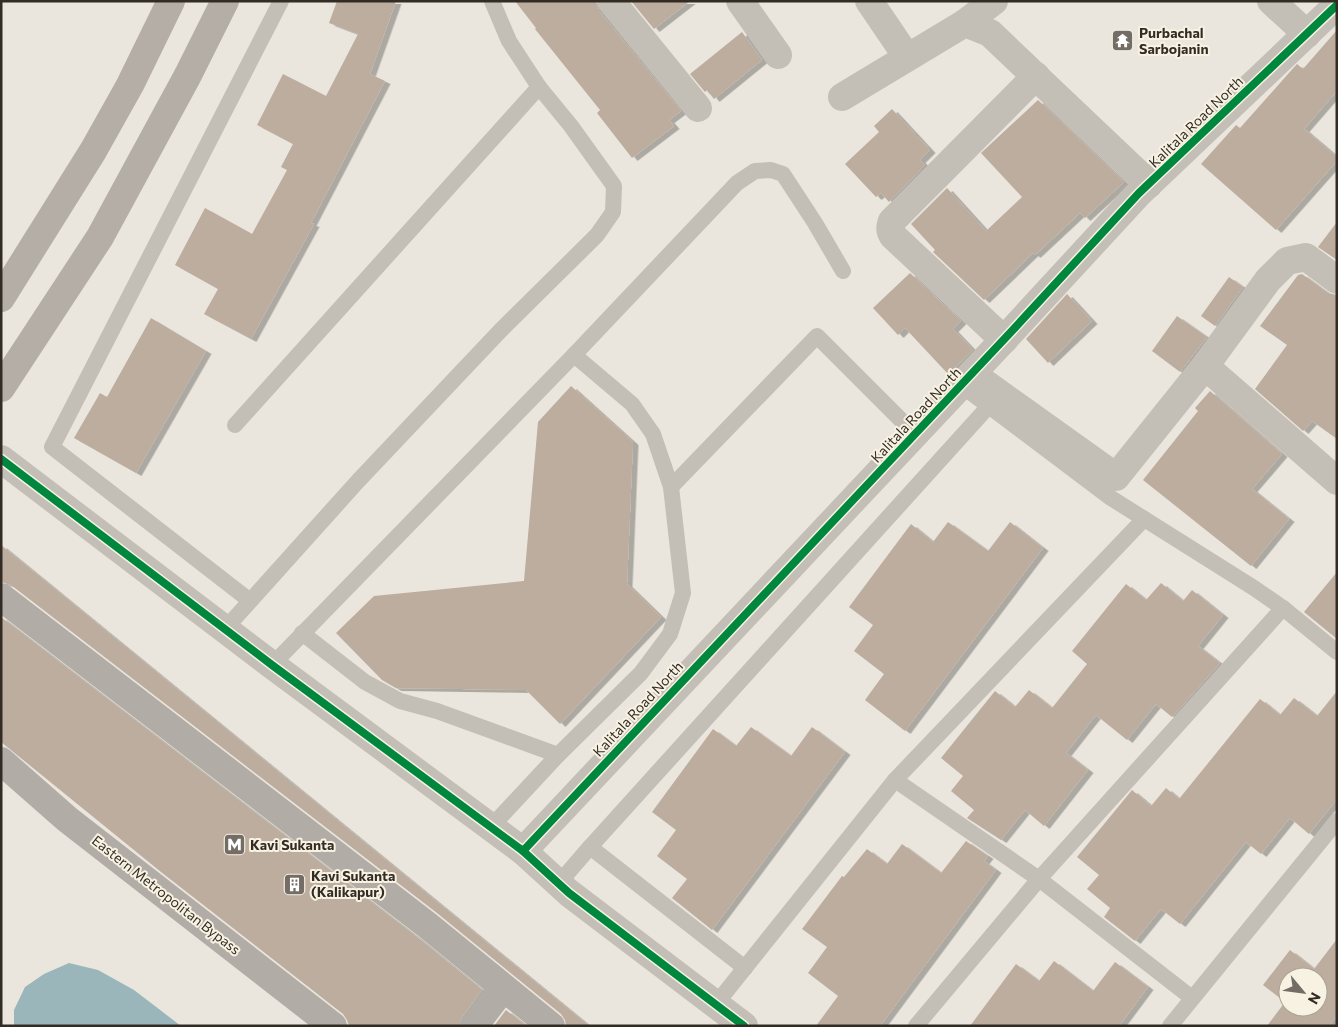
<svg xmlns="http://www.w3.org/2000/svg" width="1338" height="1027" font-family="Commissioner,sans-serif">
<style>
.water{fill:#9ab6bb}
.building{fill:#bdad9f;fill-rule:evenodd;filter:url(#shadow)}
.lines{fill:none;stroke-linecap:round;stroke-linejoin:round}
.service{stroke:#c3beb6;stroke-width:16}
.minor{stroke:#c3beb6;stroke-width:28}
.tertiary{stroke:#c3beb6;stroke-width:28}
.secondary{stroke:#b4aea7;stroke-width:28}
.primary{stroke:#b1aca6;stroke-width:28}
.cycleway-casing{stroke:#f8f2e3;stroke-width:11}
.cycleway{stroke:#00873e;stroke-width:8}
.labels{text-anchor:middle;stroke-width:4;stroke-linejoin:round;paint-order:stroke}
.poi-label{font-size:14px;font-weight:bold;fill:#332c25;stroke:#f8f2e3;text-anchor:start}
.street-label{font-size:14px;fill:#332c25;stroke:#f8f2e3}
</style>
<defs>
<filter id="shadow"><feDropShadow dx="5.5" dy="3" stdDeviation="0" flood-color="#0004"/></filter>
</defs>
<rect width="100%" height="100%" fill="#eae6dd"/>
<!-- water -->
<polygon class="water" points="69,963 98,970 134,990 181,1026 14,1026 14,1010 25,987 44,974"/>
<!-- building -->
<g class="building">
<polygon points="337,1 396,1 370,74 385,81 311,223 314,224 251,339 204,314 218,289 175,265 205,208 252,234 287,170 281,167 293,144 257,125 283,74 326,96 358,34 329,23"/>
<polygon points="515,1 596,1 599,11 681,111 669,120 674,126 632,158 597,113 600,110 535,29 536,28"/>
<polygon points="631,1 690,1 654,29"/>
<polygon points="1337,30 1337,91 1304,129 1337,157 1337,161 1276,230 1201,164 1236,125 1240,128 1288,74 1297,64 1303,69"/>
<polygon points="742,32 762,60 714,99 707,90 705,92 690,74"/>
<polygon points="1038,100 1124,182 1085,218 1080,213 1035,255 1033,253 984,300 933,252 935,250 911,224 947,188 986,231 1022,197 981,153"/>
<polygon points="892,109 930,150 920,160 925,165 889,202 881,193 876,197 845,164 879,132 874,126"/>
<polygon points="1337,222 1337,260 1318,247"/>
<polygon points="910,273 961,321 953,329 973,350 948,374 905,328 898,335 873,308"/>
<polygon points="1302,274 1328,293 1337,295 1337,439 1312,421 1303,431 1255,389 1287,345 1260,326 1298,275"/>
<polygon points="1229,277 1243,287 1215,326 1201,316"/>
<polygon points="1067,294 1092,321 1048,363 1026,339"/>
<polygon points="1177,316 1207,337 1180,372 1152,351"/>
<polygon points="151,318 206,351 136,473 74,438 100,393 107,397"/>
<polygon points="571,386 633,442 627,584 661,617 560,724 526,690 396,688 382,680 336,633 374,596 524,581 538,422"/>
<polygon points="1210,391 1282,454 1252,489 1289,519 1251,566 1143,480 1198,411 1195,408"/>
<polygon points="948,522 988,551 1010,522 1043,548 905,731 865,700 884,674 854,651 873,625 849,607 911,524 933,542"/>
<polygon points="1,545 589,1026 566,1026 565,1020 561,1014 437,913 11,585 1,582"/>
<polygon points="1337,572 1337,639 1304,612"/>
<polygon points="1161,583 1183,601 1192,590 1223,615 1198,646 1220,663 1172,717 1156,704 1127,740 1096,715 1066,753 1088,770 1044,826 1025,810 1001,840 967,818 974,810 951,791 963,776 941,758 995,691 1015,707 1029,690 1052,708 1087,664 1072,651 1126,584 1146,600"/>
<polygon points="1,617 417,937 482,990 462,1017 459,1026 349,1026 347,1020 343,1014 161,872 1,742"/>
<polygon points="1337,691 1337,799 1309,834 1290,818 1261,854 1246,842 1180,924 1161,909 1135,941 1104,917 1110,908 1087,889 1099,875 1077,857 1132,790 1151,806 1166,788 1179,799 1260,699 1280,715 1294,698 1317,716"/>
<polygon points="751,727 791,756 812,727 845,752 712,930 672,898 687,879 657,856 676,830 652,812 713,729 736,746"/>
<polygon points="966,841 988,856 984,861 996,870 880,1026 816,1026 838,996 808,973 827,947 802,929 842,876 844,877 867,849 887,864 902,844 941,873"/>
<path d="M1337,939v77l-8,10h-62l18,-24 -22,-17 27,-35 24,19zM1288,977h30v30h-30z"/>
<polygon points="1054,961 1093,991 1115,962 1148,987 1119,1026 970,1026 1016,964 1039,981"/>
<polygon points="506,1010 526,1026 494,1026"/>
</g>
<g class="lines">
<!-- service -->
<g class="service">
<polyline points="961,385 1111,498 1254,588 1283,608 1337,652"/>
<polyline points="235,425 539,87"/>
<polyline points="671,487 817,336 915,434"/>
<polyline points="249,600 52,447 281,1"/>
<polyline points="225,629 358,481 500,331 597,235 613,212 614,186 571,126 539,87 509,41 492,1"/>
<polyline points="302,633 365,682 400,701 437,711 558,755"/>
<polyline points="272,665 574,355 737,183 755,171 771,170 783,174 815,223 843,271"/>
<polyline points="895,780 1039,879 1192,998"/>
<polyline points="491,827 558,755 641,673 670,634 683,593 671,487 653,434 632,404 574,355"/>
<polyline points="559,883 590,847"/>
<polyline points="745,968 590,847 988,407"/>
<polyline points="716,1004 895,780 1144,519"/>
<polyline points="916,1026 1039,879 1283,608"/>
<polyline points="1170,1026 1337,821"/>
</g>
<!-- minor -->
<g class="minor">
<polyline points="611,1 698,108"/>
<polyline points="740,1 778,55"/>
<polyline points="869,1 907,57"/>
<polyline points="1271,1 1307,34"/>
<polyline points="965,23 994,1"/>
<polyline points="842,97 965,23 990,33 1149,184"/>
<path d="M1004,340l-111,-104c-4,-6 -3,-9 -1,-15l144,-145"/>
<polyline points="1205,366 1337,481"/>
<polyline points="972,374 1116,477 1205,366 1268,280 1287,261 1306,257 1337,280"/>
<polyline points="1,459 272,665 523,851 569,893 744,1026"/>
</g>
<!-- tertiary -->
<polyline class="tertiary" points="523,851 1010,333 1139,193 1337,5"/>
<!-- secondary -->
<g class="secondary">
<polyline points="1,298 93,151 130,85 171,1"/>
<polyline points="1,388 100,237 188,75 225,1"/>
</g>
<!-- primary -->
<g class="primary">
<polyline points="1,597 427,925 551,1026"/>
<polyline points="1,761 67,819 333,1026"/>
<polyline points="474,1026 503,988"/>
</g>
<defs>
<g id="cycleway">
<polyline points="1,459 272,665 523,851 569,893 744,1026"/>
<polyline points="523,851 1010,333 1139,193 1337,5"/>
</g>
</defs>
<!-- cycleway casing -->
<use href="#cycleway" class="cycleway-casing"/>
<!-- cycleway -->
<use href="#cycleway" class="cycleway"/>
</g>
<!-- icons -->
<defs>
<symbol id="temple-square" viewBox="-11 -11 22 22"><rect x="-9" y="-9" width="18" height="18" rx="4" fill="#736d65" stroke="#f8f2e3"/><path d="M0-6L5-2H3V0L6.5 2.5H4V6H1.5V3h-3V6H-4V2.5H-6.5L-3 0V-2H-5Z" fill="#fff"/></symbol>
<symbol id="metro-square" viewBox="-11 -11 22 22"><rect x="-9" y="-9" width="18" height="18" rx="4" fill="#736d65" stroke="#f8f2e3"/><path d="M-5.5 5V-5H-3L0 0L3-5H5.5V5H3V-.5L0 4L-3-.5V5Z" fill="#fff"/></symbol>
<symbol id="building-square" viewBox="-11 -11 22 22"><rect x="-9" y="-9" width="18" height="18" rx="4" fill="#736d65" stroke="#f8f2e3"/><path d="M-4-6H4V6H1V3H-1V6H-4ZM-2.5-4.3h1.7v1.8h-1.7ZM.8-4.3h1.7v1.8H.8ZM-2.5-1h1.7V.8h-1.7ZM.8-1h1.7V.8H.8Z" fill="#fff"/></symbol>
</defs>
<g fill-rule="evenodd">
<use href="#temple-square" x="1110" y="28" width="25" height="25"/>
<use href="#metro-square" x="222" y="832" width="25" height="25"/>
<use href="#building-square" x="282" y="872" width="25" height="25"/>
</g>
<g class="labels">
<!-- poi labels -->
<g class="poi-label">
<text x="1139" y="38">Purbachal<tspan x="1139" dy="16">Sarbojanin</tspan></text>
<text x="250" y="850">Kavi Sukanta</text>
<text x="311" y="881">Kavi Sukanta<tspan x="311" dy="16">(Kalikapur)</tspan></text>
</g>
<!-- street labels -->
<g class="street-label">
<text transform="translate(1196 122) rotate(-44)" y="5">Kalitala Road North</text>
<text transform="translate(916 415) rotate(-47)" y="5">Kalitala Road North</text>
<text transform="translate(638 709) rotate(-47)" y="5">Kalitala Road North</text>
<text transform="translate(166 895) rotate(38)" y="5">Eastern Metropolitan Bypass</text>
</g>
</g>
<!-- border -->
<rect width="1338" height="1027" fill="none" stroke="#332c25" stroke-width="5"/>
<!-- north arrow -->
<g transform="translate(1303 992) rotate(119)"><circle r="24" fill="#f8f2e3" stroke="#a9a397"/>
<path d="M0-4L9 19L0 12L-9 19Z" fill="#736d65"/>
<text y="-8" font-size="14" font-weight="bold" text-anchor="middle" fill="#332c25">N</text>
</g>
</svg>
